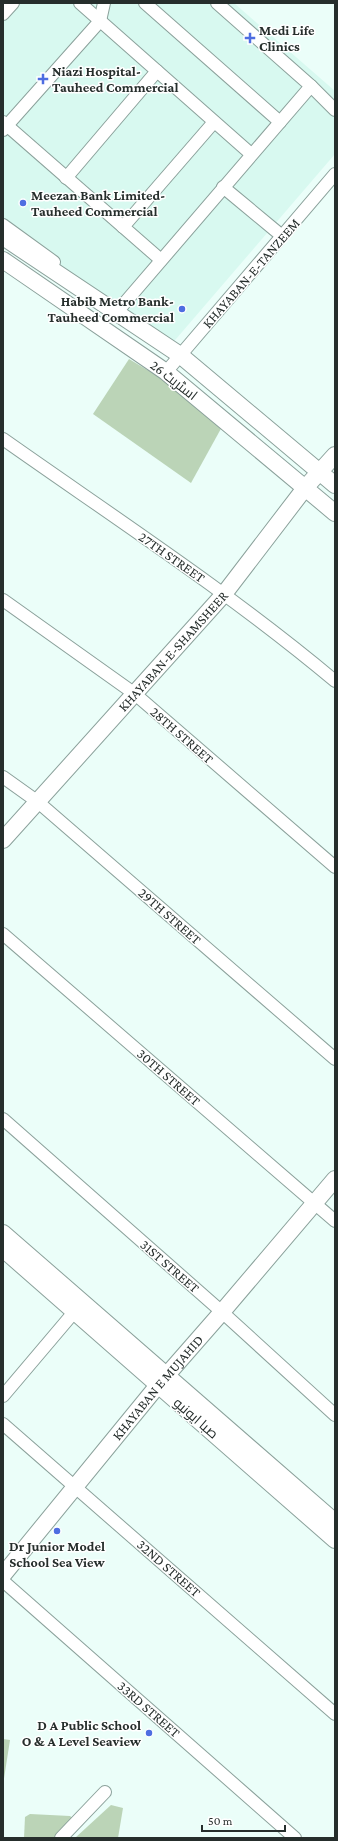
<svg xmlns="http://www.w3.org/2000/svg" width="338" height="1841" font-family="'Crimson Pro',Cairo,serif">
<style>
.built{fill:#d8f9f0}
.green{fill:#bbd4b7}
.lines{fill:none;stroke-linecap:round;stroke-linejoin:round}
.minor-casing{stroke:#8ba19b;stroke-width:14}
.major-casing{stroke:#8ba19b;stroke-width:18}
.minor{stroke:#fff;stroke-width:12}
.major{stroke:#fff;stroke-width:16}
.poi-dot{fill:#4e6de1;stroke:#fff;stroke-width:1.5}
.labels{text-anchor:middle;stroke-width:3;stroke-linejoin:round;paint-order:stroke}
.poi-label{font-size:14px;font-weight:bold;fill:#262e2c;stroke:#fff;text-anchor:start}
.street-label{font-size:14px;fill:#262e2c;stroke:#fff}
</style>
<rect width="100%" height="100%" fill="#ebfef9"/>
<!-- built -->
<polygon class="built" points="3,3 234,3 335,91 335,154 170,346 3,233"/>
<!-- green -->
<g class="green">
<polygon points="129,359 164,380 223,425 191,483 93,414"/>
<polygon points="3,1739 10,1740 3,1785"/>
<polygon points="111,1805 123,1808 118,1838 75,1838"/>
<polygon points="30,1814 70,1816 74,1819 56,1838 24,1838 25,1817"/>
</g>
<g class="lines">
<defs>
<g id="minor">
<polyline points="80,3 251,154"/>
<polyline points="145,3 280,122"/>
<polyline points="217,3 311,86 335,110"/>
<polyline points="3,14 13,3"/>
<polyline points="3,122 161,260"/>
<polyline points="3,130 100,21 104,3"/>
<polyline points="66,178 157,71"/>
<polyline points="223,187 282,236"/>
<polyline points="3,225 54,262"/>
<polyline points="123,227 214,122"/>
<polyline points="116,313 311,86"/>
<polyline points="166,372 335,174"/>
<path d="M3,439c112,79 227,154 332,242"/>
<polyline points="3,600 135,694 335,867"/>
<polyline points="3,777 38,802 335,1059"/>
<polyline points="3,934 335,1221"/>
<polyline points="3,1119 222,1312 335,1415"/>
<polyline points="3,1396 75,1311"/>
<polyline points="3,1424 335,1714"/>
<polyline points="3,1581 295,1838"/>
<polyline points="61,1838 105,1792"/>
</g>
<g id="major">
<polyline points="3,237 180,355 335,485"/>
<polyline points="3,260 166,372 335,513"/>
<path id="s1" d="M3,840l221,-246 81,-106 30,-33"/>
<polyline points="3,1233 335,1522"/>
<polyline points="3,1249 335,1540"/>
<path id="s2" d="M3,1575l156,-191 63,-72 113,-133"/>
</g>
</defs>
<!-- minor casing -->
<use href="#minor" class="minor-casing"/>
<!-- major casing -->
<use href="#major" class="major-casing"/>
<!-- minor -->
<use href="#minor" class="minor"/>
<!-- major -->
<use href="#major" class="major"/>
</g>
<!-- markers -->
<g class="poi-dot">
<path d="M248 32h4v4h4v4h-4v4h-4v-4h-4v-4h4z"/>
<path d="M41 73h4v4h4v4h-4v4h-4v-4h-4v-4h4z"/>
<circle cx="23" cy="203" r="4"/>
<circle cx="182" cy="309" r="4"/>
<circle cx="57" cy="1531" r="4"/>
<circle cx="149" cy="1733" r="4"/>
</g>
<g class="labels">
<!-- poi labels -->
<g class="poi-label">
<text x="259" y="35">Medi Life<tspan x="259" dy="16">Clinics</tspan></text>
<text x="52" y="76">Niazi Hospital-<tspan x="52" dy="16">Tauheed Commercial</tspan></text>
<text x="31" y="200">Meezan Bank Limited-<tspan x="31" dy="16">Tauheed Commercial</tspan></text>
<text x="174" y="306" text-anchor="end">Habib Metro Bank-<tspan x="174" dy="16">Tauheed Commercial</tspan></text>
<text x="57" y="1551" text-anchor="middle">Dr Junior Model<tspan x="57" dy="16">School Sea View</tspan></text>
<text x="141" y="1730" text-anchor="end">D A Public School<tspan x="141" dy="16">O &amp; A Level Seaview</tspan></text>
</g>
<!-- street labels -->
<g class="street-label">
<text transform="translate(251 273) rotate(-49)" y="5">KHAYABAN-E-TANZEEM</text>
<text transform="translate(174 380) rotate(38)" y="5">اسٹریٹ 26</text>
<text transform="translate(172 557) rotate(35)" y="5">27TH STREET</text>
<text dy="5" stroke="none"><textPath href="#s1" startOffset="254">KHAYABAN-E-SHAMSHEER</textPath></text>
<text transform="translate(182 735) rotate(41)" y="5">28TH STREET</text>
<text transform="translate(170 916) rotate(41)" y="5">29TH STREET</text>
<text transform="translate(169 1077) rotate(41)" y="5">30TH STREET</text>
<text transform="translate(170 1266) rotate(41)" y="5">31ST STREET</text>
<text dy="5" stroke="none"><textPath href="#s2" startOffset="243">KHAYABAN E MUJAHID</textPath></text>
<text transform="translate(196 1418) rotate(41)" y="5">صبا ایونیو</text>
<text transform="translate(169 1568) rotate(41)" y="5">32ND STREET</text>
<text transform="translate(149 1709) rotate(41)" y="5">33RD STREET</text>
</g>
</g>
<!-- border -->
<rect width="338" height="1841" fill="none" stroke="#262e2c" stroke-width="8"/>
<!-- scale -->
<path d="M202 1825v6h83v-6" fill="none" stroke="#262e2c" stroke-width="2"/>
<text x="208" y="1825" font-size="12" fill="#262e2c" stroke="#ffffff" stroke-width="3" paint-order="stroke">50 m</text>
</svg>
